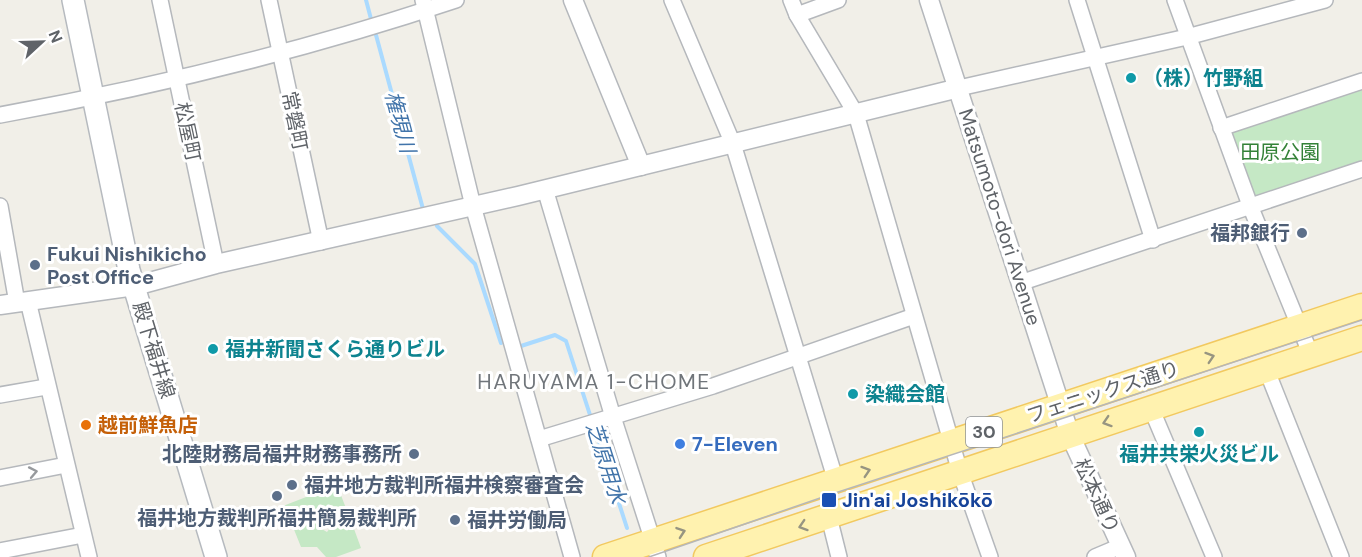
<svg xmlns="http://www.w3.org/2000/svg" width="1362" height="557" font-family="'DM Sans','Noto Sans JP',sans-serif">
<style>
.green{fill:#c5e8c5}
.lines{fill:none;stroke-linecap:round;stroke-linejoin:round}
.stream{stroke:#aadaff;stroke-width:4}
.minor-casing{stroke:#b5b8bc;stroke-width:18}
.tertiary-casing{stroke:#b5b8bc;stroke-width:21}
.secondary-casing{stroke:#b6babf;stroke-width:24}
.primary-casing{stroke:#f2c960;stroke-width:27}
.minor{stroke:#fff;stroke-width:15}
.tertiary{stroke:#fff;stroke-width:18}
.secondary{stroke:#fff;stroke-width:21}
.primary{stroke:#fff2af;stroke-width:24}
.tram{stroke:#b6b7b8;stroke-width:1.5}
.oneway{stroke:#979581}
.oneway2{stroke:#979a9d}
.culture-dot{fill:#0f9aa8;stroke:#fff;stroke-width:2}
.service-dot{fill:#5c6f8a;stroke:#fff;stroke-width:2}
.food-dot{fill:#e8710a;stroke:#fff;stroke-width:2}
.shop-dot{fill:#3f7fe0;stroke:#fff;stroke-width:2}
.transit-dot{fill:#1a4fb4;stroke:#fff;stroke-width:2}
.labels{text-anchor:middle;stroke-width:6;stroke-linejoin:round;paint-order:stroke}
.shield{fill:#fff;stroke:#8f9295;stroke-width:1.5}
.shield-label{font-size:18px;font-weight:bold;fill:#5f6368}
.culture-label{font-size:20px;font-weight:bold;fill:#0d838f;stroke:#fff;text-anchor:start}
.street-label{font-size:20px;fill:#5f6368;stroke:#fff}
.park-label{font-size:20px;fill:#348238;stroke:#fff}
.service-label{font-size:20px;font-weight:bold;fill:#4e5e75;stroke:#fff;text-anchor:start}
.food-label{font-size:20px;font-weight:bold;fill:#c56008;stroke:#fff;text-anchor:start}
.shop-label{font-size:20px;font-weight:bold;fill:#366cbe;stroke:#fff;text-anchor:start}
.transit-label{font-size:20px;font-weight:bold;fill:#164399;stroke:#fff;text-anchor:start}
.water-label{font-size:21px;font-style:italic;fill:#4174aa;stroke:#fff}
.neighbourhood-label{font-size:21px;letter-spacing:1.5px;fill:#70757a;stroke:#fff}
</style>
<rect width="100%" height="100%" fill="#f1efe8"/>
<!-- green -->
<g class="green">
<polygon points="1362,88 1362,163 1253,202 1226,130"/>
<polygon points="337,485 349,516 332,522 323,519 319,523 320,528 327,532 333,524 350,518 361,548 336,557 326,557 317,547 301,547 289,517 300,512 298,506 285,511 283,506"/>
</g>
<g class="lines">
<!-- stream -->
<g class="stream">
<polyline points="366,0 371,19"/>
<polyline points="376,35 423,209"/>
<polyline points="437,226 475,264 501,343"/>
<polyline points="521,346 555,335 566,341 591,418"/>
<polyline points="594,426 627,528"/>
</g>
<defs>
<g id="minor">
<polyline points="160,0 216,264"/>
<polyline points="269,0 321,242"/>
<polyline points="423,0 473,206 572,557"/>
<polyline points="672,0 733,144 836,481"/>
<polyline points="791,0 797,15 856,114 960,472 990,557"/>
<polyline points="1077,0 1153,240"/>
<polyline points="1175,0 1251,208 1311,355"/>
<polyline points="797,15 838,0"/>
<polyline points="959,88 1187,37 1325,0"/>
<path d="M0,115c154,-28 307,-65 456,-115"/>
<polyline points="1221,128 1362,81"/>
<polyline points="545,189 613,417 658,557"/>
<polyline points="0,206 17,303"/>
<polyline points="1020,283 1362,169"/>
<polyline points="28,301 89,557"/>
<polyline points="1267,371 1341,557"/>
<polyline points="0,395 46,387"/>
<polyline points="1151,408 1214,557"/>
<polyline points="539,439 713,386 914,316"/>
<polyline points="0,478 66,465"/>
<polyline points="829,517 839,557"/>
<polyline points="0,551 83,535"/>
<polyline points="1095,557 1121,546"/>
</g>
<g id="tertiary">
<polyline points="573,0 641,166"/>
<polyline points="929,0 1070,435 1126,557"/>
<polyline points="0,305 135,286 216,264 518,196 959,88"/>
</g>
<polyline id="secondary" points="73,0 129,270 216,557"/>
<g id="primary">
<polyline points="605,557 1362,306"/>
<polyline points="706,557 1362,338"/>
</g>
</defs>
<!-- minor casing -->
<use href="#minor" class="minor-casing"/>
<!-- tertiary casing -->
<use href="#tertiary" class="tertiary-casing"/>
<!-- secondary casing -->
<use href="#secondary" class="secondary-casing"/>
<!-- primary casing -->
<use href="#primary" class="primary-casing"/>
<!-- minor -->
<use href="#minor" class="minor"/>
<!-- tertiary -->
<use href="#tertiary" class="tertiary"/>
<!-- secondary -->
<use href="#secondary" class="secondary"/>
<!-- primary -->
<use href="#primary" class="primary"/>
<!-- tram -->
<polyline class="tram" points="649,557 823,497 1362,320"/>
</g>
<!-- one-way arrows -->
<defs><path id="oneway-chevron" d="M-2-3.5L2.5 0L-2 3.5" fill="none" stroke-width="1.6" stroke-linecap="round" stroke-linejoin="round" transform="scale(1.5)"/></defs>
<g class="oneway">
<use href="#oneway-chevron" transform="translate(1210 357) rotate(-18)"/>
<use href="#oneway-chevron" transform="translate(1107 422) rotate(162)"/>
<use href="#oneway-chevron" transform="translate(866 471) rotate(-18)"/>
<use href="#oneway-chevron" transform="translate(803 526) rotate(162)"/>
<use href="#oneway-chevron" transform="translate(681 532) rotate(-19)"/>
</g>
<use class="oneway2" href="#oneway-chevron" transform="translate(33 472) rotate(-11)"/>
<!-- markers -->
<g class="culture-dot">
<circle cx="1131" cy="78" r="6"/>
<circle cx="213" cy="349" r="6"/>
<circle cx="853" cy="394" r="6"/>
<circle cx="1199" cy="432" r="6"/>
</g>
<g class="service-dot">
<circle cx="1302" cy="233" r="6"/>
<circle cx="35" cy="265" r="6"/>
<circle cx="414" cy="454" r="6"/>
<circle cx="292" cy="485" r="6"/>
<circle cx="277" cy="496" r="6"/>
<circle cx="455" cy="520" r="6"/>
</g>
<circle class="food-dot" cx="86" cy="425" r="6"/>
<circle class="shop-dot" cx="680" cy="444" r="6"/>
<rect class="transit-dot" x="821" y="492" width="16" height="16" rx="3"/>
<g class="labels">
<!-- shield labels -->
<rect class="shield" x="966" y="417" width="36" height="30" rx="4.5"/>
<g class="shield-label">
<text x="984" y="438">30</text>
</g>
<!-- culture labels -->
<g class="culture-label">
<text x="1143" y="85">（株）竹野組</text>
<text x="225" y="356">福井新聞さくら通りビル</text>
<text x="865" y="401">染織会館</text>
<text x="1199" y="461" text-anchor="middle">福井共栄火災ビル</text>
</g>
<!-- street labels -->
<g class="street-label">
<text transform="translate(295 121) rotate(78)" y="7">常磐町</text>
<text transform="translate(188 132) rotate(78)" y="7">松屋町</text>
<text transform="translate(1000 217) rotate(72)" y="7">Matsumoto-dori Avenue</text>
<text transform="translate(154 350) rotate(73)" y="7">殿下福井線</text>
<text transform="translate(1103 392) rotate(-18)" y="7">フェニックス通り</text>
<text transform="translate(1097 496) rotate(65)" y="7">松本通り</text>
</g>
<!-- park labels -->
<g class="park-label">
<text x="1280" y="159">田原公園</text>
</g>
<!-- service labels -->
<g class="service-label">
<text x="1290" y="240" text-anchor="end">福邦銀行</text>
<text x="47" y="261">Fukui Nishikicho<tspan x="47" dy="23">Post Office</tspan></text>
<text x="402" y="461" text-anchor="end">北陸財務局福井財務事務所</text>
<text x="304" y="492">福井地方裁判所福井検察審査会</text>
<text x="277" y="525" text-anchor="middle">福井地方裁判所福井簡易裁判所</text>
<text x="467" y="527">福井労働局</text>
</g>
<!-- food labels -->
<g class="food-label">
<text x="98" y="432">越前鮮魚店</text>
</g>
<!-- shop labels -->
<g class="shop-label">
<text x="692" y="451">7-Eleven</text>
</g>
<!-- transit labels -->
<g class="transit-label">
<text x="842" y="507">Jin'ai Joshikōkō</text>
</g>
<!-- water labels -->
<g class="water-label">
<text transform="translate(400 122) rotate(75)" y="7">権現川</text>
<text transform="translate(606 463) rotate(72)" y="7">芝原用水</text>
</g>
<!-- neighbourhood labels -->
<g class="neighbourhood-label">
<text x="594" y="389">HARUYAMA 1-CHOME</text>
</g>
</g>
<!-- north arrow -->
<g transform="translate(42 42) rotate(68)" stroke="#ffffff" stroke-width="4.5" paint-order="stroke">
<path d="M0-4.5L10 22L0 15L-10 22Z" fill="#5f6368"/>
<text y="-9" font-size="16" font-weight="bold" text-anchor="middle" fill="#5f6368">N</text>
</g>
</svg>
